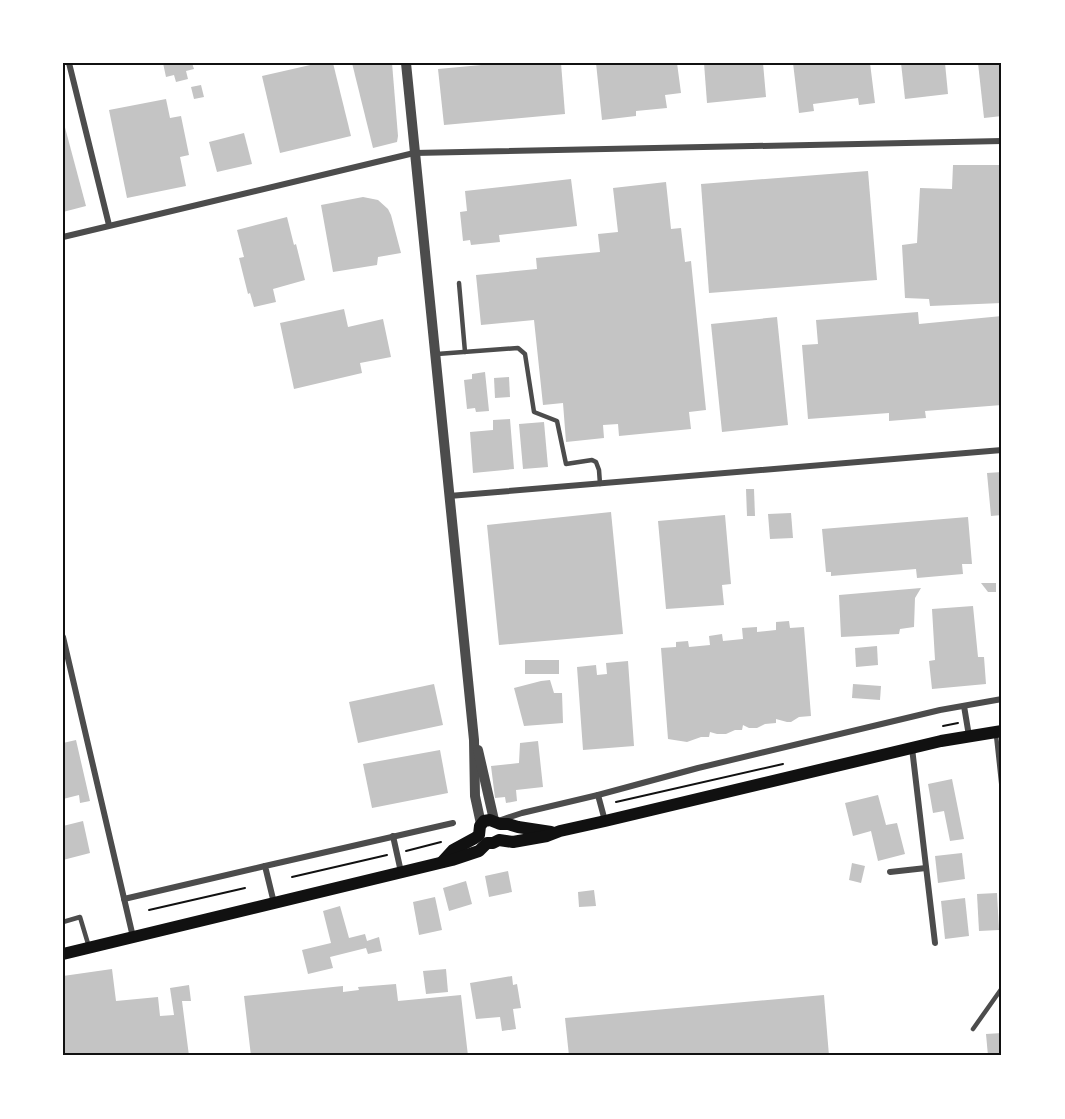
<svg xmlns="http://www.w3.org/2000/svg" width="1065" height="1119" font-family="'PT Sans Narrow',sans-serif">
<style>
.building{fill:#c4c4c4}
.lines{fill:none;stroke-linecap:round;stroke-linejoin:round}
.path{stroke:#111;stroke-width:2}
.service{stroke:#4c4c4c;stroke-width:4.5}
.minor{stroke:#4c4c4c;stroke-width:6}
.tertiary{stroke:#4c4c4c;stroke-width:10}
.secondary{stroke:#111;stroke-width:12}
.neatline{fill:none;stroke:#111;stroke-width:2}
</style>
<rect width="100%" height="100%" fill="#fff"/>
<!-- building -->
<g class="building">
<polygon points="163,63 192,63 194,69 186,71 188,79 176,82 174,75 166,77"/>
<polygon points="319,63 333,63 351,136 280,153 262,76"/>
<polygon points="352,63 392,63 398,136 397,142 373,148"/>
<polygon points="503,63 561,63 565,114 444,125 438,69"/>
<polygon points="596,63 677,63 681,93 665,95 667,108 636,111 636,116 602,120"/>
<polygon points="704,63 763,63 766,97 707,103"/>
<polygon points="793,63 870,63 875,103 859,105 858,98 813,104 814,111 799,113"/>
<polygon points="901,63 945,63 948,94 905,99"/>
<polygon points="978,63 1002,63 1002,116 984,118"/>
<polygon points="201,85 204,97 194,99 191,87"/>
<polygon points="166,99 170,118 181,116 189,155 180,157 186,186 127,198 109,110"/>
<polygon points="63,120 86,206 63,212"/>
<polygon points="244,133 252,164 217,172 209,142"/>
<polygon points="953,165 1002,165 1002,303 930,306 929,299 905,298 902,245 917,243 920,188 952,189"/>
<polygon points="868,171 877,280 709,293 701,184"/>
<polygon points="571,179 577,226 499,235 500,242 471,245 470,240 463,241 460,212 467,211 465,191"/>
<polygon points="666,182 671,229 681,228 685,262 691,261 706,410 689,412 691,429 619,436 618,424 603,425 604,438 566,442 563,403 543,405 534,320 481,325 476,275 537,269 536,258 600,252 598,234 618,232 613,188"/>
<polygon points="363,197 378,200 388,209 391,215 401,253 378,257 377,265 333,272 321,205"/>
<polygon points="287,217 294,245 296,244 305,280 273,289 276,302 254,307 250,293 248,294 239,258 244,257 237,230"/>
<polygon points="344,309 348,327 383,319 391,357 360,363 362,373 294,389 280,323"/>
<polygon points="918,312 919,324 1002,316 1002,405 925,411 926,418 889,421 889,413 808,419 802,345 818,344 816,320"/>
<polygon points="777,317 788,425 722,432 711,324"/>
<polygon points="485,372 489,411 476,412 475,408 467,409 464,380 472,379 472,374"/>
<polygon points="509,377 510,397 495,398 494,378"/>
<polygon points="510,419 514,469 473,473 470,432 493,430 493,420"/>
<polygon points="544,422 548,467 523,469 519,424"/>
<polygon points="1002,472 1002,515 991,516 987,473"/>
<polygon points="746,489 754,489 755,516 747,516"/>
<polygon points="611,512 623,634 499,645 487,525"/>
<polygon points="791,513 793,538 770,539 768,514"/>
<polygon points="725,515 731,584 722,585 724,605 666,609 658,521"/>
<polygon points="968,517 972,564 962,564 963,574 917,578 916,569 831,576 831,572 826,572 822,529"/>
<polygon points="981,583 996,583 996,592 988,592"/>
<polygon points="921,588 915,598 914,627 900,629 899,634 841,637 839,595"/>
<polygon points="973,606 978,657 984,657 986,684 932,689 929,661 935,660 932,609"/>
<polygon points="789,621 790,628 804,627 811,716 799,717 791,722 787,722 776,719 776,723 765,724 757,728 749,728 743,725 742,730 735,730 726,734 717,734 710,732 709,737 701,737 687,742 668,739 661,648 676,647 676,642 688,641 689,647 710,645 709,636 722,634 723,641 743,639 742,628 757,627 757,632 776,630 776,622"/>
<polygon points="877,646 878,665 856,667 855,648"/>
<rect x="525" y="660" width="34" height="14"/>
<polygon points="628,661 634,746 583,750 577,667 596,665 597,675 607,674 606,663"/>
<polygon points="550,680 554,693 562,693 563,723 524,726 514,688 541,681"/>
<polygon points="434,684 443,725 358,743 349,702"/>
<polygon points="853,684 881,686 880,700 852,698"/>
<polygon points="76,740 90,801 80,803 79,795 63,799 63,743"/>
<polygon points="538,741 543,787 516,790 517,801 506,803 505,797 495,798 491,766 519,763 520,743"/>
<polygon points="440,750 448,793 372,808 363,764"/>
<polygon points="952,779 964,839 950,841 944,811 933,813 928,784"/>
<polygon points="878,795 886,825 897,823 905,854 878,861 871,831 853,836 845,803"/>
<polygon points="83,821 90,853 63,860 63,826"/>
<polygon points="962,853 965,879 938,883 935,856"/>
<polygon points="852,863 865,866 861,883 849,880"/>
<polygon points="508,871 512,892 489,897 485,876"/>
<polygon points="466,881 472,904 449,911 443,888"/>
<polygon points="594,890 596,906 579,907 578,892"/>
<polygon points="997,893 999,930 979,931 977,894"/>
<polygon points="435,897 442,930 419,935 413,902"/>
<polygon points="965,898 969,936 945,939 941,901"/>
<polygon points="340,906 349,938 365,934 367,941 379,937 382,951 368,954 366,948 330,957 333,968 308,974 302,950 331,943 323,911"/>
<polygon points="112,969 116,1001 158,997 160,1016 174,1015 170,988 189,985 191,1001 182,1001 189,1056 63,1056 63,976"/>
<polygon points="446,969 448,992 426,994 423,971"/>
<polygon points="512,976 513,985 517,984 521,1008 513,1009 516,1029 502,1031 500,1017 476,1019 470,983"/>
<polygon points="396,984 398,1001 461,995 468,1056 251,1056 244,996 343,986 343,992 359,990 358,987"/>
<polygon points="824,995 829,1056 569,1056 565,1018"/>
<polygon points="1002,1033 1002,1056 988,1056 986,1034"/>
</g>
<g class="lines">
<!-- path -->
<g class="path">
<polyline points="943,726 958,723"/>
<polyline points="616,802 783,764"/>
<polyline points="406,851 441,842"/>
<polyline points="292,877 387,855"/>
<polyline points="149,910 245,888"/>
</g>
<!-- service -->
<g class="service">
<polyline points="459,283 465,352"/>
<polyline points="437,354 518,348 525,354 534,412 557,421 566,464 592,460 596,462 599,470 600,484"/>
<polyline points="996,735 1002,791"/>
<polyline points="63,922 80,917 89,947"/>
<polyline points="973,1029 1002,988"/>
</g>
<!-- minor -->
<g class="minor">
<polyline points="69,63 109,225"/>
<polyline points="63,237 414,153 1002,141"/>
<polyline points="449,496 1002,450"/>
<polyline points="63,637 133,937"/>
<polyline points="964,706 969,736"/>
<polyline points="912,748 935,943"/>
<polyline points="598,795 605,821"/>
<polyline points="501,820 522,813 598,795 698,768 940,710 1002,699"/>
<polyline points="393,836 401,872"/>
<polyline points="890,872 926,868"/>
<polyline points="124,899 265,866"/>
<polyline points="274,903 265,866 453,823"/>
</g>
<!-- tertiary -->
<g class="tertiary">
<polyline points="406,63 474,740 475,796 481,824"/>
<polyline points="478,750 494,820"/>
</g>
<!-- secondary -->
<g class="secondary">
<polyline points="442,862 453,850 475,838 479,835 480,826 484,821 490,820 500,824 508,824 518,827 551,832"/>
<polyline points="63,954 452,860 479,851 487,843 493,843 499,840 513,842 547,836 560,831 605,821 941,741 1002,731"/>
</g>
</g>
<!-- border -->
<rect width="1065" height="1119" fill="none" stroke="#ffffff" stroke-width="129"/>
<rect x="64" y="64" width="936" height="990" class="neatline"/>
</svg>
